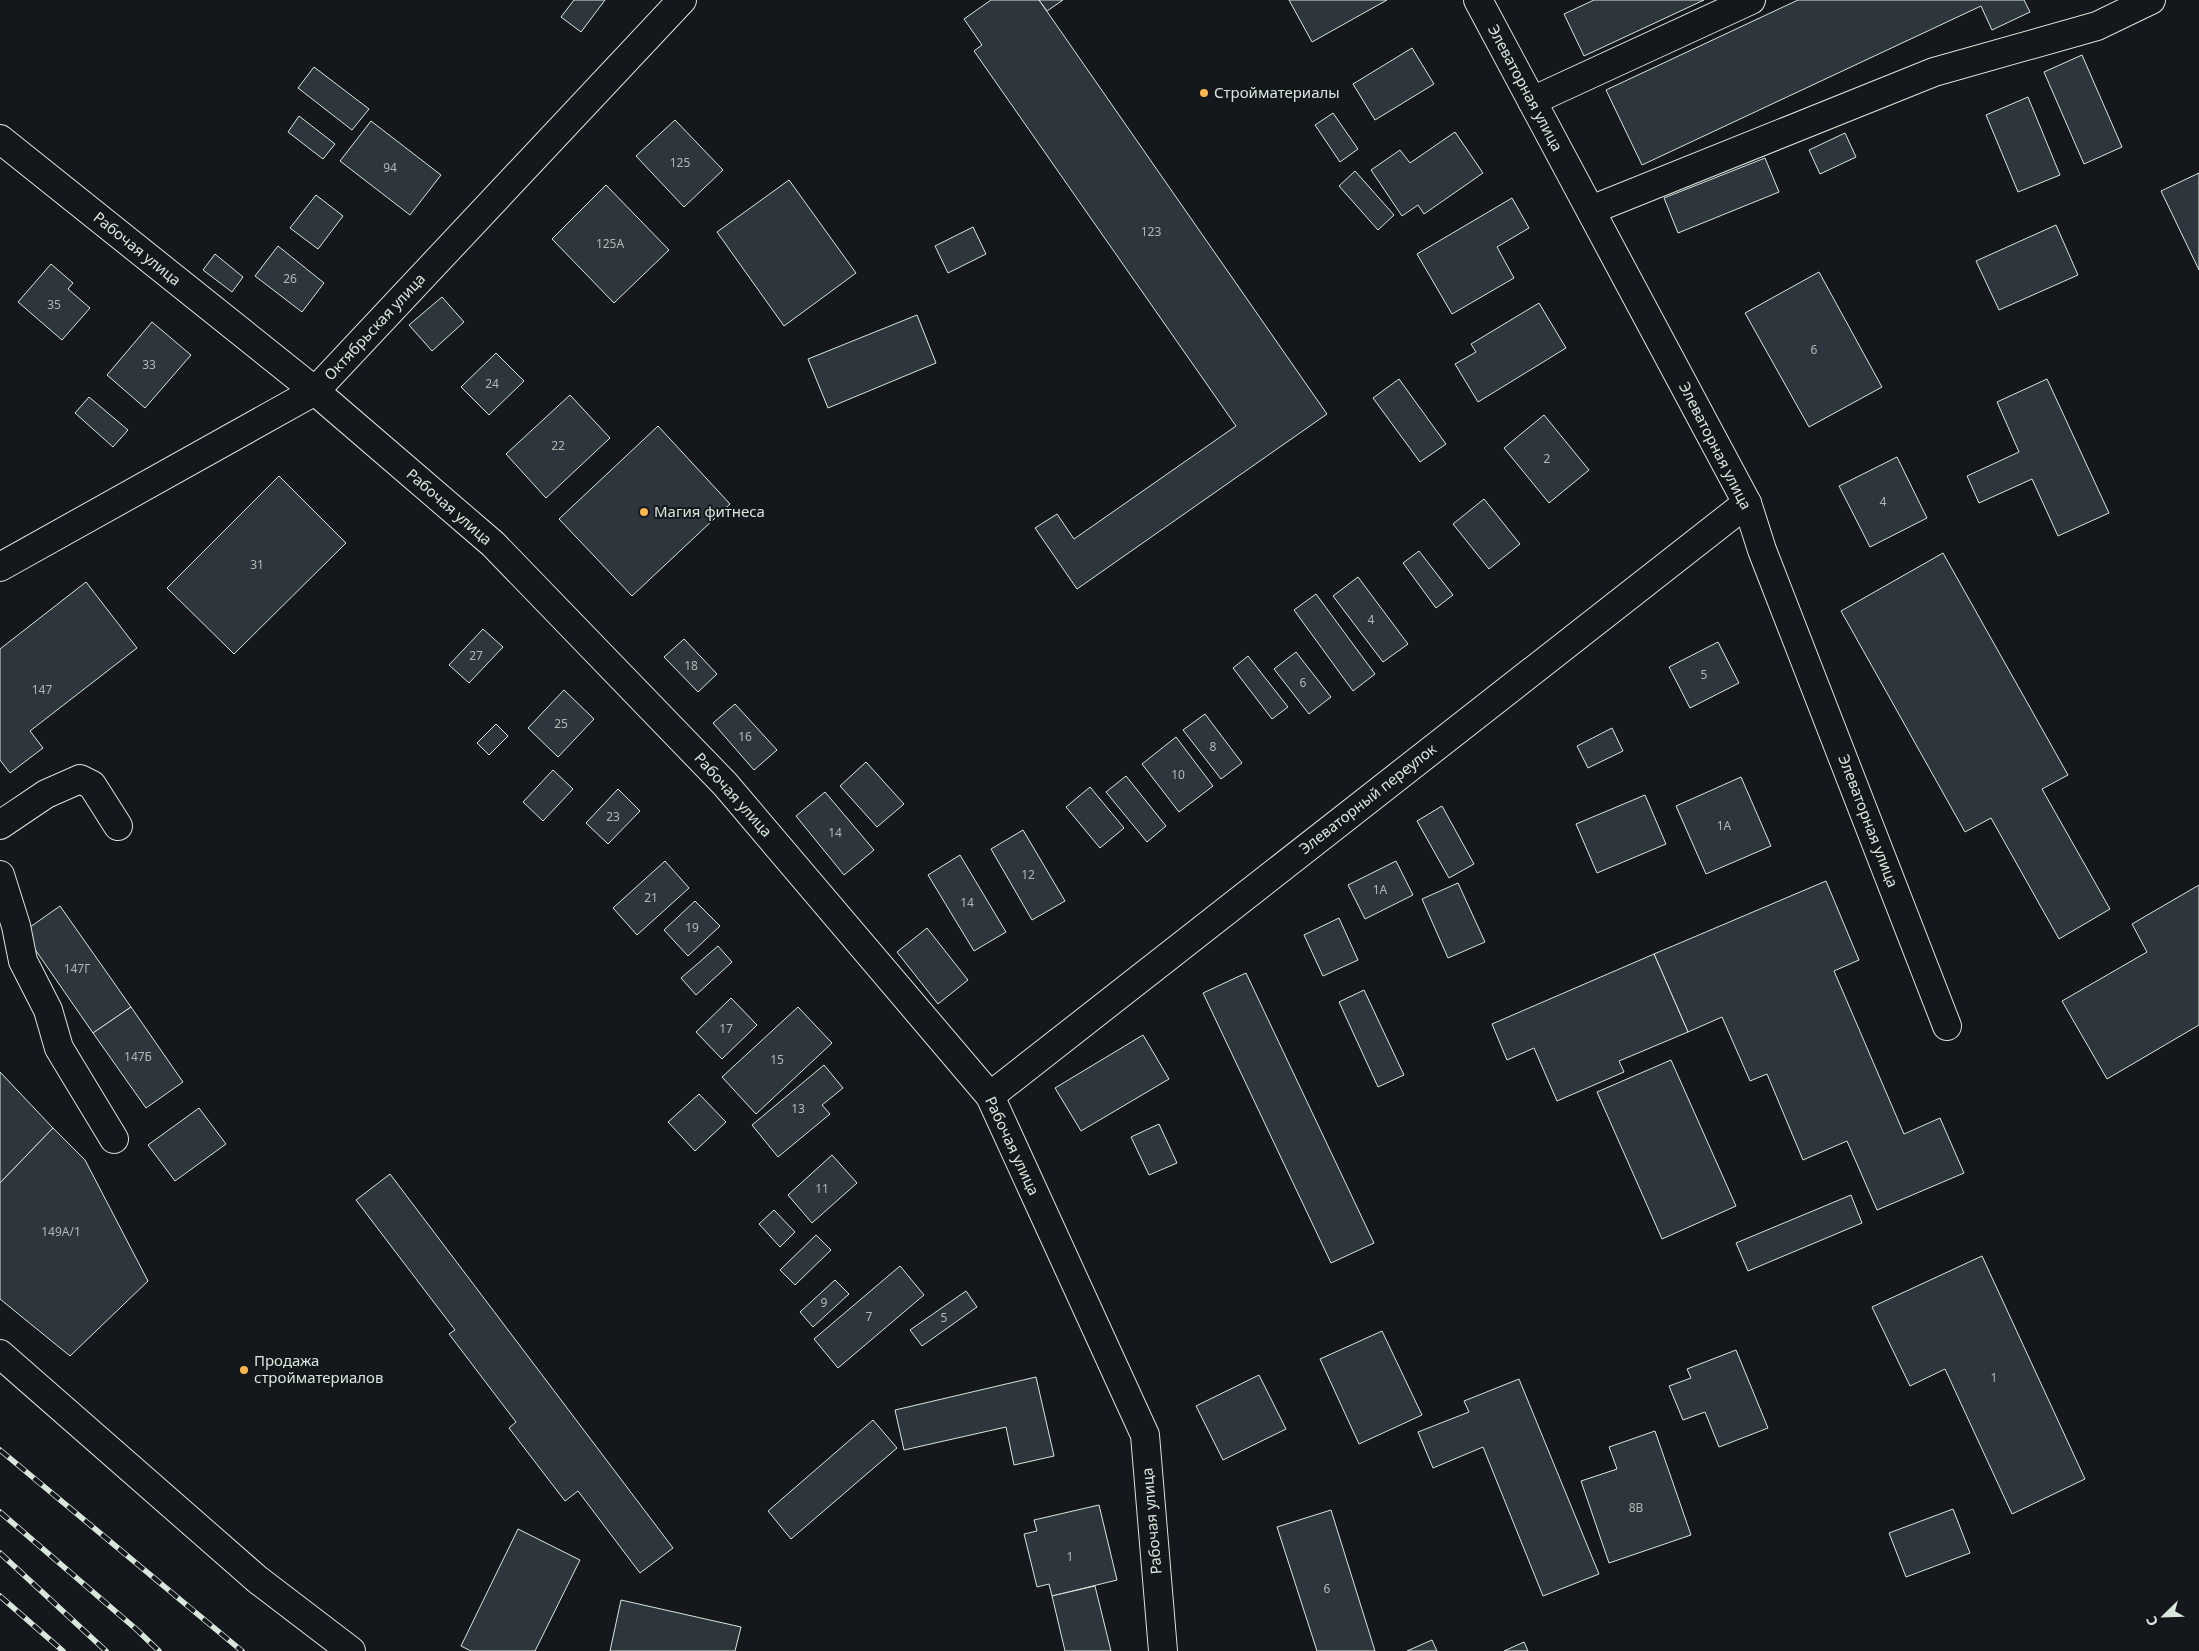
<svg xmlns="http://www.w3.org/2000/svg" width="2199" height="1651" font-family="'Noto Sans',sans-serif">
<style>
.building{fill:#2c363c;stroke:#d8e6dc}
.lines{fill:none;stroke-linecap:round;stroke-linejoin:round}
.minor-casing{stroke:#d8e6dc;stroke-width:30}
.minor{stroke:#14181c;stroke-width:28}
.rail-casing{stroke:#d8e6dc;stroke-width:5.5}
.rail{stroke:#14181c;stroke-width:4;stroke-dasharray:11;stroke-linecap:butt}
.poi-dot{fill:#ffb74d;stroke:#14181c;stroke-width:2}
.labels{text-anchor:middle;stroke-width:4;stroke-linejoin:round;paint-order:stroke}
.number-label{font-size:12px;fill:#adbab4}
.street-label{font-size:15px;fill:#d8e6dc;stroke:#14181c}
.poi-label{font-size:15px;fill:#d8e6dc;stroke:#14181c;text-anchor:start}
</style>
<rect width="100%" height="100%" fill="#14181c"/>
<!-- building -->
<g class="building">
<polygon points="574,0 605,0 581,32 561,17"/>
<polygon points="991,0 1039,0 1327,414 1077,589 1035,528 1057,514 1074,539 1236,426 974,51 982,45 964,19"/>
<polygon points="1039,0 1063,0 1047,11"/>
<polygon points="1289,0 1387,0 1312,42"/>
<polygon points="1594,0 1704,0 1584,56 1564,14"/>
<polygon points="1798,0 2024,0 2030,12 1992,30 1981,6 1642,165 1606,90"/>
<polygon points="1412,48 1434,84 1375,120 1353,84"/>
<polygon points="2082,55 2122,147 2084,164 2044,72"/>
<polygon points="314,67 369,109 352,130 298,88"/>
<polygon points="2028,97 2060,175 2018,192 1986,115"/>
<polygon points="1333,113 1358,149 1340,162 1315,125"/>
<polygon points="299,116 335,144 323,159 288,132"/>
<polygon points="675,120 723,170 684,207 636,156"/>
<polygon points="371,121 441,175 410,215 340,161"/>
<polygon points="1455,132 1483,173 1424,214 1418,205 1402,216 1371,170 1400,150 1410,163"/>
<polygon points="1845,133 1856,157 1820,174 1809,150"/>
<polygon points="1765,158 1779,192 1678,233 1664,198"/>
<polygon points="1355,171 1394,215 1378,230 1339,186"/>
<polygon points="2199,173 2199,270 2161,191"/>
<polygon points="789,180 856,273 784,326 717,232"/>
<polygon points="606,185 669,250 614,303 552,239"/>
<polygon points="316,195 343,216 318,249 290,228"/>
<polygon points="1512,198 1529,228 1497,247 1514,278 1452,314 1417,254"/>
<polygon points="2056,225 2078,275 1999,310 1976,261"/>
<polygon points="973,227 986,254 948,273 935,246"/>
<polygon points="278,246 324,283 302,312 255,276"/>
<polygon points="215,254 243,277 232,292 203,270"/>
<polygon points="51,264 73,283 68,289 90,308 62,340 18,302"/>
<polygon points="1819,272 1882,387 1809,427 1745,313"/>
<polygon points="442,297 464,322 432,351 409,325"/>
<polygon points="1539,303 1566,348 1478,402 1455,364 1476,352 1471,344"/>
<polygon points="917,315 936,363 828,408 808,359"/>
<polygon points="152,322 191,355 145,408 107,375"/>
<polygon points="496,353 524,381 489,415 461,387"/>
<polygon points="1399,379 1446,444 1420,462 1373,398"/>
<polygon points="2047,379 2109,513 2058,536 2032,479 1979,503 1967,476 2019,452 1997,402"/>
<polygon points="570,395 610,438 546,498 506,454"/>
<polygon points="89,397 128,430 113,447 75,413"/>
<polygon points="1544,415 1589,470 1549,503 1504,448"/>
<polygon points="658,426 730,504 632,596 559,519"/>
<polygon points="1897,457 1927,518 1870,547 1839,486"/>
<polygon points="279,476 346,543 234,654 167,588"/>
<polygon points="1484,499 1520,544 1489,569 1453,524"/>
<polygon points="1419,551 1453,595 1436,608 1403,563"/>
<polygon points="1943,553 2068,775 2042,789 2110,909 2059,939 1991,818 1965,832 1841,611"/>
<polygon points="1358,577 1408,644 1383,662 1333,596"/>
<polygon points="86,582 137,648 30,731 43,748 10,773 0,760 0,649"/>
<polygon points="1316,594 1375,674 1353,691 1294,610"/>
<polygon points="483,629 503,647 469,683 449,665"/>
<polygon points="684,639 717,674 698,692 664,657"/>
<polygon points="1718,642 1739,683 1690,708 1669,667"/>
<polygon points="1296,652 1331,697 1309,714 1274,669"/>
<polygon points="1248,656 1288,707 1272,719 1233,668"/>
<polygon points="564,690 594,719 558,757 528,728"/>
<polygon points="735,704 777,750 754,770 713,723"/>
<polygon points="1205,714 1242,763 1221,779 1183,730"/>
<polygon points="496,724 508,736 489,755 477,743"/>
<polygon points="1612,728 1623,751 1588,768 1577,746"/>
<polygon points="1176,737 1213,786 1179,812 1142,764"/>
<polygon points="866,762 904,804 877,827 840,786"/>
<polygon points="553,770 573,789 543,821 523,802"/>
<polygon points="1126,776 1166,826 1147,842 1106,792"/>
<polygon points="1741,777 1771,846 1706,874 1676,806"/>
<polygon points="1090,787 1124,828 1100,848 1066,807"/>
<polygon points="618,789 640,811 608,844 586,823"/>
<polygon points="825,792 874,850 844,875 796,816"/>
<polygon points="1645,795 1666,844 1597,873 1576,824"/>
<polygon points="1442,806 1474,864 1449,878 1417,821"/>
<polygon points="1023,830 1065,901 1032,920 991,849"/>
<polygon points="960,855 1006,932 974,951 928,875"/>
<polygon points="665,861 689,888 637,935 613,908"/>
<polygon points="1396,861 1413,895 1365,919 1348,885"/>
<polygon points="1826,881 1859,960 1834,971 1904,1134 1940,1118 1964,1173 1877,1210 1847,1141 1803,1160 1767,1074 1750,1081 1722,1017 1688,1032 1654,954"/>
<polygon points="1458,883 1485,942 1448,958 1422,899"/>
<polygon points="2199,885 2199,1025 2107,1079 2062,1001 2147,952 2132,924"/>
<polygon points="695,901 720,926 688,956 664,930"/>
<polygon points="60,906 131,1007 93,1033 23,932"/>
<polygon points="1339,918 1358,960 1323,976 1304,935"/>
<polygon points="927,928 968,980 938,1004 897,952"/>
<polygon points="718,946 732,962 696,995 681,978"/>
<polygon points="1654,954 1688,1032 1619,1061 1624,1072 1557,1101 1534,1048 1507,1060 1492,1024"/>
<polygon points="1246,973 1374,1243 1331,1263 1203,993"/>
<polygon points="1364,990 1404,1075 1378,1087 1339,1002"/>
<polygon points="731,998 757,1025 722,1059 696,1032"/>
<polygon points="131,1007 183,1082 146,1108 93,1033"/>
<polygon points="798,1007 832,1043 756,1114 722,1077"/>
<polygon points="1143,1035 1169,1079 1081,1131 1055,1088"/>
<polygon points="1671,1060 1736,1206 1662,1239 1597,1092"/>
<polygon points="824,1065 843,1088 822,1105 830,1114 778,1157 752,1125"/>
<polygon points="0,1072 53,1128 0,1183"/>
<polygon points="699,1094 726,1122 695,1151 668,1122"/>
<polygon points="199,1108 226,1144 175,1181 148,1145"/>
<polygon points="1159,1124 1177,1163 1149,1175 1131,1137"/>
<polygon points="53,1128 85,1160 148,1281 70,1356 0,1299 0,1183"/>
<polygon points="832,1155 857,1183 812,1223 788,1195"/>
<polygon points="390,1174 673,1548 640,1573 578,1491 565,1501 509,1428 516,1422 449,1334 455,1330 356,1200"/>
<polygon points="1851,1195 1862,1223 1748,1271 1736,1243"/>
<polygon points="774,1210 795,1232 780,1247 759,1224"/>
<polygon points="816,1235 831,1250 795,1285 780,1270"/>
<polygon points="1982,1256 2085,1479 2012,1514 1945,1369 1910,1386 1872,1307"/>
<polygon points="900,1266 924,1295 838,1368 814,1339"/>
<polygon points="835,1280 849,1294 813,1327 800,1312"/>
<polygon points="966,1291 977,1307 922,1346 910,1330"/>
<polygon points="1382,1331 1422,1415 1359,1444 1320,1359"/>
<polygon points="1736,1350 1768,1428 1719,1447 1705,1412 1683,1420 1669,1386 1691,1378 1687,1369"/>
<polygon points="1259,1375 1286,1429 1223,1460 1196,1406"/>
<polygon points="1036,1377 1054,1456 1014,1465 1006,1427 904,1450 895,1410"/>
<polygon points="1519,1379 1599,1574 1543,1596 1483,1447 1433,1468 1418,1432 1469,1412 1464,1401"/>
<polygon points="873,1420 897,1448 791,1539 768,1511"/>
<polygon points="1655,1431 1691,1535 1609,1563 1581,1481 1617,1469 1609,1447"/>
<polygon points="1099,1505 1117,1580 1052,1596 1049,1584 1037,1587 1024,1534 1037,1531 1034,1520"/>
<polygon points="1953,1509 1970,1553 1906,1577 1889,1533"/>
<polygon points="1331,1510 1375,1651 1317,1651 1277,1527"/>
<polygon points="518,1529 580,1560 535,1651 471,1651 461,1646"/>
<polygon points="1095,1586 1111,1651 1065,1651 1052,1596"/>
<polygon points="621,1600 741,1627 735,1651 610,1651"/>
<polygon points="1432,1640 1437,1651 1407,1651"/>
<polygon points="1524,1642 1528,1651 1504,1651"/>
</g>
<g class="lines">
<defs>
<g id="minor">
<polyline points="1478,0 1747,503 1762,550 1947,1026"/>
<polyline points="1532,101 1751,0"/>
<polyline points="0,139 315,391 493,544 725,784 990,1096 1145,1435 1163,1651"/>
<polyline points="1591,210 1934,72 2097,26 2151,0"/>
<polyline points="0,567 315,391 682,0"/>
<polyline points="0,825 46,794 80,779 92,785 118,826"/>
<polyline points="0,875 16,926 23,961 48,1010 59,1048 114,1139"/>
<polyline points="990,1096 1747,503"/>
<polyline points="0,1354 258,1580 351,1651"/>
</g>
</defs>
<!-- minor casing -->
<use href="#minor" class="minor-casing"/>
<!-- minor -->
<use href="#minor" class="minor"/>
<defs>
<g id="rail">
<polyline points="0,1450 242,1651"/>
<polyline points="0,1512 136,1629 159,1651"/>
<polyline points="0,1553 106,1651"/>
<polyline points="0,1596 63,1651"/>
</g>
</defs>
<!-- rail casing -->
<use href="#rail" class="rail-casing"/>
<!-- rail -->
<use href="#rail" class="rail"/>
</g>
<!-- markers -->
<g class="poi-dot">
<circle cx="1204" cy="93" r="5"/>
<circle cx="644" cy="512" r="5"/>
<circle cx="244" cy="1370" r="5"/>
</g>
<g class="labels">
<!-- number labels -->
<g class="number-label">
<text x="680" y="167">125</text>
<text x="390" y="172">94</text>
<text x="1151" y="236">123</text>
<text x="610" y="248">125А</text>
<text x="290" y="283">26</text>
<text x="54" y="309">35</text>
<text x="1814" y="354">6</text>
<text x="149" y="369">33</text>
<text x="492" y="388">24</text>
<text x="558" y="450">22</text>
<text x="1547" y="463">2</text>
<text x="1883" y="506">4</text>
<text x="257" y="569">31</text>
<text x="1371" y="624">4</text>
<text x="476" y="660">27</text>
<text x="691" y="670">18</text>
<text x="1704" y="679">5</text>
<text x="1303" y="687">6</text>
<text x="42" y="694">147</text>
<text x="561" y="728">25</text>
<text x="745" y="741">16</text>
<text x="1213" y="751">8</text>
<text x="1178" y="779">10</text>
<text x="613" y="821">23</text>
<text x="1724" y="830">1А</text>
<text x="835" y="837">14</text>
<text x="1028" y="879">12</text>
<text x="1380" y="894">1А</text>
<text x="651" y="902">21</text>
<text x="967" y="907">14</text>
<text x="692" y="932">19</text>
<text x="77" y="973">147Г</text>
<text x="726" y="1033">17</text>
<text x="138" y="1061">147Б</text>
<text x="777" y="1064">15</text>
<text x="798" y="1113">13</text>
<text x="822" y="1193">11</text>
<text x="61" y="1236">149А/1</text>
<text x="824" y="1307">9</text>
<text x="869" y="1321">7</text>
<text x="944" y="1322">5</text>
<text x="1994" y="1382">1</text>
<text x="1636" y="1512">8В</text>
<text x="1070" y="1561">1</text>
<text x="1327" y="1593">6</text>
</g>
<!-- street labels -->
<g class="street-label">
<text transform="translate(1525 88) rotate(62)" y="5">Элеваторная улица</text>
<text transform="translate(137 249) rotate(39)" y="5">Рабочая улица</text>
<text transform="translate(375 327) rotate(-47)" y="5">Октябрьская улица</text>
<text transform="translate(1715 446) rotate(63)" y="5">Элеваторная улица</text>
<text transform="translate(449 507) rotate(41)" y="5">Рабочая улица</text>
<text transform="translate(733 795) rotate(48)" y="5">Рабочая улица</text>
<text transform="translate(1368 799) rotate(-38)" y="5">Элеваторный переулок</text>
<text transform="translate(1868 821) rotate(69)" y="5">Элеваторная улица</text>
<text transform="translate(1012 1146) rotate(65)" y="5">Рабочая улица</text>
<text transform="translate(1152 1521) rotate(-95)" y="5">Рабочая улица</text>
</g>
<!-- poi labels -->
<g class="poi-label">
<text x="1214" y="98">Стройматериалы</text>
<text x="654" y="517">Магия фитнеса</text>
<text x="254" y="1366">Продажа<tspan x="254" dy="17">стройматериалов</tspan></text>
</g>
</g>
<!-- north arrow -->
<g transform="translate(2164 1616) rotate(247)" stroke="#14181c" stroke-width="4" paint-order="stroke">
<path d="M0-4L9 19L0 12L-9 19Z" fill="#d8e6dc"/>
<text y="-8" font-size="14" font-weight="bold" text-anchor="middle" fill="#d8e6dc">С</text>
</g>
</svg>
